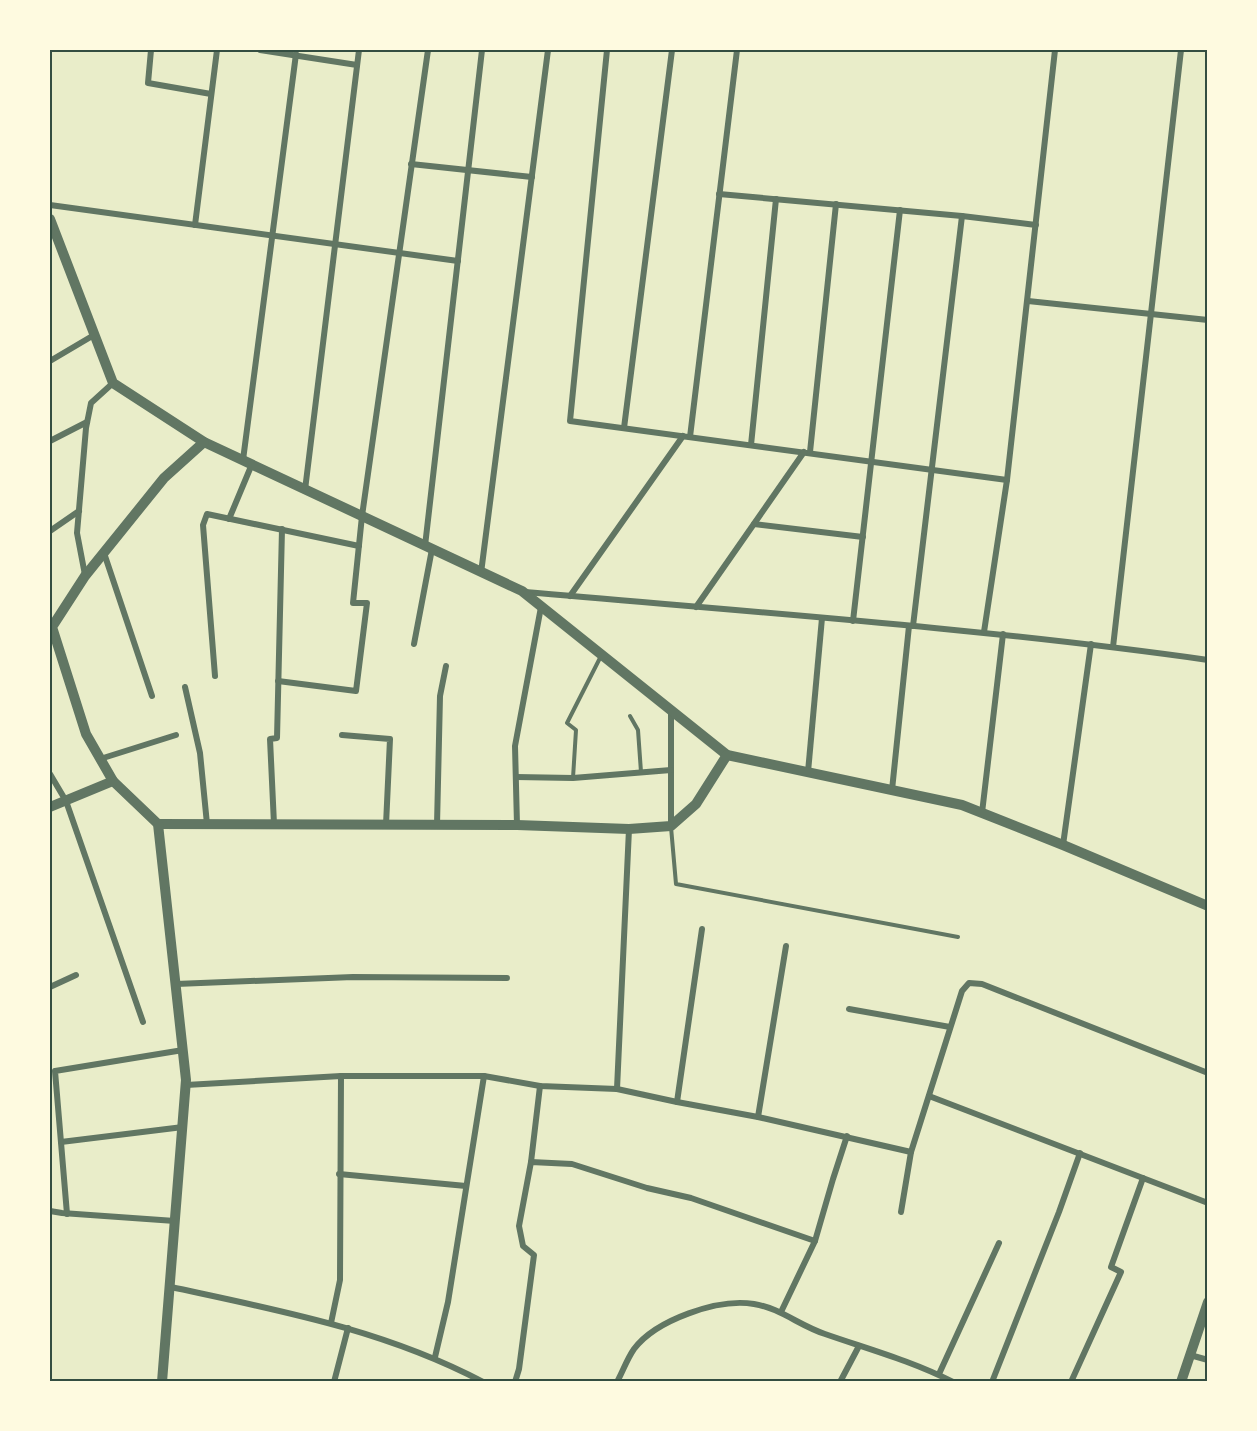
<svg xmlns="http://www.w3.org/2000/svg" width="1257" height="1431" font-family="'Golos Text',sans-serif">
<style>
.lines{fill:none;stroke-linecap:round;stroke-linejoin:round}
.service{stroke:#617663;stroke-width:4}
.minor{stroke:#617663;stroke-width:6}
.tertiary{stroke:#617663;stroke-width:10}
.neatline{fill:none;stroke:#344e41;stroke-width:2}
</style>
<rect width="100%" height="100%" fill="#e9edc9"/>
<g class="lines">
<!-- service -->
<g class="service">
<polyline points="630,716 638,730 641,772"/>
<polyline points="573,778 576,730 567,723 601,656"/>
<polyline points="671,827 676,884 958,937"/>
</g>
<!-- minor -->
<g class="minor">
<polyline points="151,50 148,83 211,94"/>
<polyline points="260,50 357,65"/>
<polyline points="607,50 570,421 1007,480"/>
<polyline points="411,164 532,177"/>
<polyline points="719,194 962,216 1036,225"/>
<polyline points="50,205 458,261"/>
<polyline points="195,225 217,50"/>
<polyline points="1028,301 1208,320"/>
<polyline points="50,361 94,335"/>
<polyline points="624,428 672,50"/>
<polyline points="690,437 737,50"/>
<polyline points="50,441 87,422"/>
<polyline points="751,445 776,199"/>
<polyline points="810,452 836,204"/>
<polyline points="243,460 296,54"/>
<polyline points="305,490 359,50"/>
<polyline points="229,519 252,464"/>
<polyline points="754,524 863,537"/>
<polyline points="50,531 79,511"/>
<polyline points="425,546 482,50"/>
<polyline points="104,553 152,696"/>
<polyline points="481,573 548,50"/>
<polyline points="85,575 77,533 86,428 91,403 113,383"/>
<path d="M525,592c227,20 456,36 683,68"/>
<polyline points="570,596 683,436"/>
<polyline points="696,607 804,452"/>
<polyline points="853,621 900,210"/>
<polyline points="913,626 962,216"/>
<polyline points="984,632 1007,480 1055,50"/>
<polyline points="414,644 432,549"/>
<polyline points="1113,647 1181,50"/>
<polyline points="215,676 203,525 207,514 359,546"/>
<polyline points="278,681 356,691 367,603 353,603 362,516 428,50"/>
<polyline points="185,687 200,753 207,824"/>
<polyline points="671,710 671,825"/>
<polyline points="342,735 390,739 386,825"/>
<polyline points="100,759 176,735"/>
<polyline points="808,772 822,618"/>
<polyline points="50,774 66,801 143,1022"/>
<polyline points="516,777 573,778 671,770"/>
<polyline points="892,790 909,626"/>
<polyline points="982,813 1003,634"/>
<polyline points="274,824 270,739 277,738 282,529"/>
<polyline points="437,825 440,696 446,666"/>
<polyline points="517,825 515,746 541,607"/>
<polyline points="1063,845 1091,644"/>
<polyline points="176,984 353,977 507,978"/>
<polyline points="50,987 76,975"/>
<polyline points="849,1009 950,1027"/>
<polyline points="186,1085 341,1076 484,1076 540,1086 617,1089 677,1102 758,1117 911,1152"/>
<polyline points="617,1089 629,829"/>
<polyline points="929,1096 1208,1203"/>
<polyline points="677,1102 702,929"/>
<polyline points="758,1117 786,946"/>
<polyline points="61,1142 183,1127"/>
<polyline points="531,1162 540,1086"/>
<polyline points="339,1174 466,1186"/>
<polyline points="50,1211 62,1213 175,1221"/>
<polyline points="901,1212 911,1152 962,991 969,983 982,984 1208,1073"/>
<polyline points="67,1214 55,1071 183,1050"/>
<path d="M171,1287c106,23 214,43 312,95"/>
<polyline points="781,1312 815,1241 833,1179 847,1136"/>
<polyline points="331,1323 340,1280 341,1076"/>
<polyline points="1190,1355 1208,1360"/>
<polyline points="435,1357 448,1302 484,1076"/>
<polyline points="939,1374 999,1243"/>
<polyline points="334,1382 348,1328"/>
<polyline points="515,1382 519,1369 534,1255 523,1246 519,1226 531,1162 572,1164 647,1188 691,1198 815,1241"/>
<path d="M617,1382c6,-11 10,-23 17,-33 22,-29 84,-51 120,-45 26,4 46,22 71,30 43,15 87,27 128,48"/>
<polyline points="840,1382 859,1346"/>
<polyline points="992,1382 1059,1212 1080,1153"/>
<polyline points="1071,1382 1121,1272 1111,1267 1143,1178"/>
</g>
<!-- tertiary -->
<g class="tertiary">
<polyline points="50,219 113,383 204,442 522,591 727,755 962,805 1063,845 1208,906"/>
<polyline points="50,807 113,781"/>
<polyline points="158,824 517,825 629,829 671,826 696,804 727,755"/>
<polyline points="162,1382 186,1080 158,824 113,781 86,734 52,627 85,576 164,478 204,442"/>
<polyline points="1181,1382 1208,1302"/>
</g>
</g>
<!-- border -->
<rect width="1257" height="1431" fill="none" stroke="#fefae0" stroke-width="102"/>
<rect x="51" y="51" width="1155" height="1329" class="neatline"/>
</svg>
